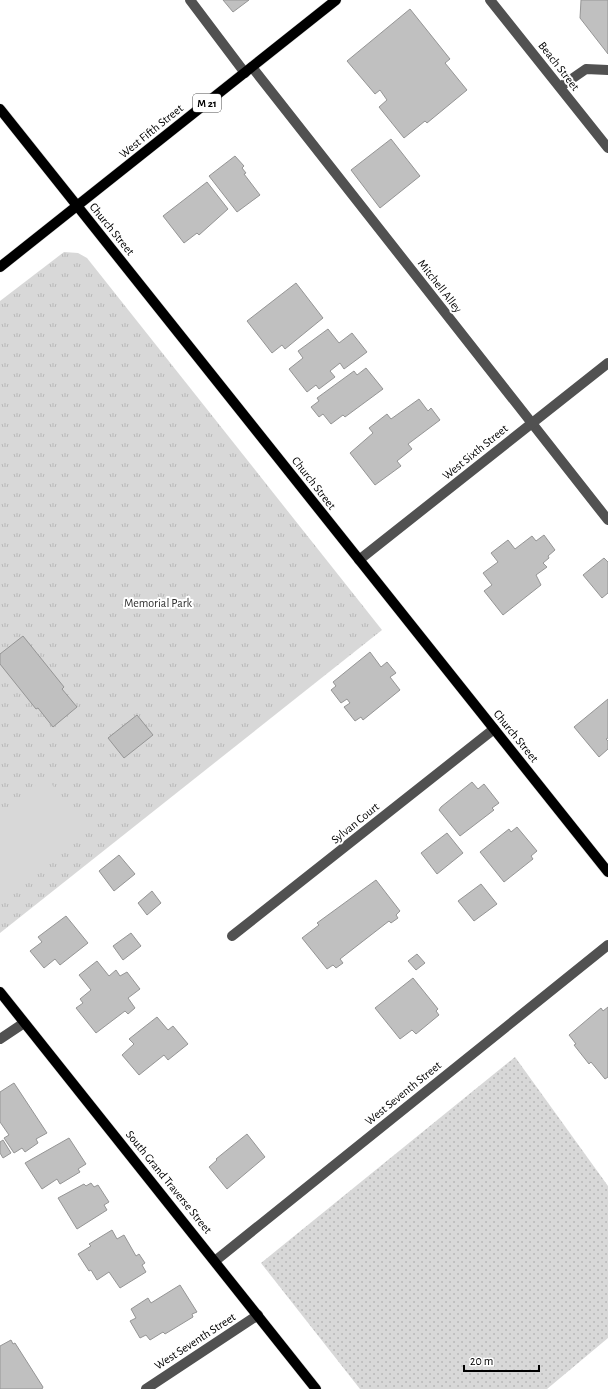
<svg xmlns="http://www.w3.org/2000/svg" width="608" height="1389" font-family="'Alegreya Sans',sans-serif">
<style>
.grass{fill:url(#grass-dots)}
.park{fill:url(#park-tufts)}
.pitch{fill:#d8d8d8}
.building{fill:#c0c0c0;stroke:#959595}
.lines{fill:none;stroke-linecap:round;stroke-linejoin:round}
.major-casing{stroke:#dbdbdb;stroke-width:11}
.minor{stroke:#515151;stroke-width:10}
.major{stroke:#000;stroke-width:10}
.labels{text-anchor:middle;stroke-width:4;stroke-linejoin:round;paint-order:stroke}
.shield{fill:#fff;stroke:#4c4c4c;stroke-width:1}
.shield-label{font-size:11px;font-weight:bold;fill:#000}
.street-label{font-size:12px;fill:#000;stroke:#fff}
.park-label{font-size:12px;fill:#2f2f2f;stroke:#fff}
</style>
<defs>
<pattern id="grass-dots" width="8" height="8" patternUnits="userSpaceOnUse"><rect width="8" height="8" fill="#d8d8d8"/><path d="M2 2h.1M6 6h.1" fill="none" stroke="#b8b8b8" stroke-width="1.8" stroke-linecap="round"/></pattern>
<pattern id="park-tufts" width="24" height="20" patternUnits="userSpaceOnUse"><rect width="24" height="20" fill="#d8d8d8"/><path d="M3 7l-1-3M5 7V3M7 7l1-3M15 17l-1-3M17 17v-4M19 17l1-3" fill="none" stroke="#b8b8b8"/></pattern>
</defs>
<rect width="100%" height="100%" fill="#fff"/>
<!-- grass -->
<polygon class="grass" points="515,1057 608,1186 608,1338 547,1389 360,1389 261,1263"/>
<!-- park -->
<polygon class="park" points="64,252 78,253 87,258 382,630 0,933 0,301"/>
<!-- pitch -->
<polygon class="pitch" points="46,777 88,831 0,901 0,814"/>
<!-- building -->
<g class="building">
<polygon points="223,0 249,0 233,12"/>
<polygon points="581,0 608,0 608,54 580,18"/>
<polygon points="410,9 450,59 445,63 467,90 427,123 425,121 404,138 379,107 387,100 380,90 375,94 347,61"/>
<polygon points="391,139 420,176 380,208 351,170"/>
<polygon points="235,156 244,166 242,168 246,173 244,174 260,195 237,212 209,176"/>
<polygon points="207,182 228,209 199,235 197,233 184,243 163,216"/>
<polygon points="296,283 323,318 285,349 282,345 272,353 247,321"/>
<polygon points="328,329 339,343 352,333 367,352 344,369 340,363 330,371 335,377 319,389 316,385 307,392 289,369 303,358 298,351"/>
<polygon points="366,368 383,389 345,417 343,415 331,424 323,414 319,417 311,407 319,401 317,398 354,371 357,375"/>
<polygon points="419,399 428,411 431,408 440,420 408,444 412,449 397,461 401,466 375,485 350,453 373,433 369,428 387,414 391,419"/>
<polygon points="544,535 555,550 548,556 549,558 543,563 547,567 536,575 541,585 503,615 484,591 492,585 483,573 498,562 491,553 508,540 515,549 532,536 536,541"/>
<polygon points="604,558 608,562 608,593 602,598 583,575"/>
<polygon points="23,636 64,687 62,689 77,707 53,727 38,708 36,709 0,664 0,654"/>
<polygon points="370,652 381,667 387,662 396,673 390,677 400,690 363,720 361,717 355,721 344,707 350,703 347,699 341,703 331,690 336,686 333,682"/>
<polygon points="608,699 608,738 606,739 608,741 608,749 599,757 574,727"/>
<polygon points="137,715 153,735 124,758 108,738"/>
<polygon points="472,782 478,789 484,784 499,803 492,808 494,810 460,836 439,810 441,807"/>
<polygon points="517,827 537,851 531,856 533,859 504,882 480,852 509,829 511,832"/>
<polygon points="447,833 463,853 437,874 421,853"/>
<polygon points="119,855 135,874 114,891 99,871"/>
<polygon points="376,880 400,911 396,915 398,918 391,923 389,921 340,959 343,963 336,968 333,965 327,969 302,938 319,925 317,923"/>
<polygon points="481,884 497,904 474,921 458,901"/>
<polygon points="152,891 161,903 147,915 138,903"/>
<polygon points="66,916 88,943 60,965 55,959 44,968 30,951 42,942 38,937"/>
<polygon points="131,933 141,946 123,960 113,946"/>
<polygon points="417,954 425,963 416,970 408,961"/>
<polygon points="97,961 109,976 116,970 120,976 127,972 140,989 128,998 135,1008 128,1014 125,1011 96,1033 76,1008 83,1003 80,999 91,990 79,975"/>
<polygon points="413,978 438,1009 436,1011 439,1015 416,1034 412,1030 400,1039 375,1008"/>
<polygon points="608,1007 608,1077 605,1079 591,1062 589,1064 574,1045 576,1044 569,1035 601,1008 603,1011"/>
<polygon points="157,1017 168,1030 173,1026 188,1044 168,1060 164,1055 139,1075 122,1055 134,1044 129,1039"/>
<polygon points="14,1083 47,1133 36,1139 38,1143 25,1152 22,1148 14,1153 4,1138 9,1135 0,1122 0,1092"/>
<polygon points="247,1134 265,1157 227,1189 209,1167 217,1160 216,1159"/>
<polygon points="69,1138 86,1164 78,1169 80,1172 60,1184 57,1179 42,1189 25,1163"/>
<polygon points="3,1140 11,1153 3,1158 0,1153 0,1142"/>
<polygon points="91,1183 94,1187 98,1185 109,1202 104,1205 107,1210 77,1229 58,1198 84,1184 86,1186"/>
<polygon points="112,1230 117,1239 124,1235 136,1256 139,1254 145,1263 142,1265 146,1272 120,1288 109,1272 97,1280 91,1270 89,1271 78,1254 91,1246 89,1244"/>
<polygon points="180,1285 197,1312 192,1314 193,1317 165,1334 163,1332 150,1340 146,1335 140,1338 130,1321 136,1318 131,1309 148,1298 151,1303"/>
<polygon points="11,1340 13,1344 15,1343 43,1387 42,1389 0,1389 0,1346"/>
</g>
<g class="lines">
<defs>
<g id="major">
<polyline points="0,109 608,872"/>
<polyline points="0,267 336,0"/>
<polyline points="0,992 316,1389"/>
</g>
</defs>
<!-- major casing -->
<use href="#major" class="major-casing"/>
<!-- minor -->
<g class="minor">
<polyline points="190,0 245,73"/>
<polyline points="490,0 608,148"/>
<polyline points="252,67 608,520"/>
<polyline points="560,87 586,69 608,70"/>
<polyline points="359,560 608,363"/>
<polyline points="232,936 494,729"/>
<polyline points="0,1039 24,1023"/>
<polyline points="215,1261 608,945"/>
<polyline points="146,1389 258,1315"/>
</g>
<!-- major -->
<use href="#major" class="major"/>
</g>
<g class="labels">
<!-- shield labels -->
<rect class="shield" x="193" y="94" width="28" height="18" rx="3"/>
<g class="shield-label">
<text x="207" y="107">M 21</text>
</g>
<!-- street labels -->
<g class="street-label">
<text transform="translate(559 66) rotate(52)" y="4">Beach Street</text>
<text transform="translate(151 131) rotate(-39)" y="4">West Fifth Street</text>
<text transform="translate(112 229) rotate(51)" y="4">Church Street</text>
<text transform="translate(440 286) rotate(52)" y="4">Mitchell Alley</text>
<text transform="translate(475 452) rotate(-39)" y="4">West Sixth Street</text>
<text transform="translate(314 483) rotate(52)" y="4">Church Street</text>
<text transform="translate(516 736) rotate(51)" y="4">Church Street</text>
<text transform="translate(355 823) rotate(-39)" y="4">Sylvan Court</text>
<text transform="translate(403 1093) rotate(-39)" y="4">West Seventh Street</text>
<text transform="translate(169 1182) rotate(51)" y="4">South Grand Traverse Street</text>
<text transform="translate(195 1341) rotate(-33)" y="4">West Seventh Street</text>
</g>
<!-- park labels -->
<g class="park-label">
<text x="158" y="607">Memorial Park</text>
</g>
</g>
<!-- scale -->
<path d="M464 1365v6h75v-6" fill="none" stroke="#000000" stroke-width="2"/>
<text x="470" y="1365" font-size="12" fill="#000000" stroke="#ffffff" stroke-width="3" paint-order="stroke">20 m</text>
</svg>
